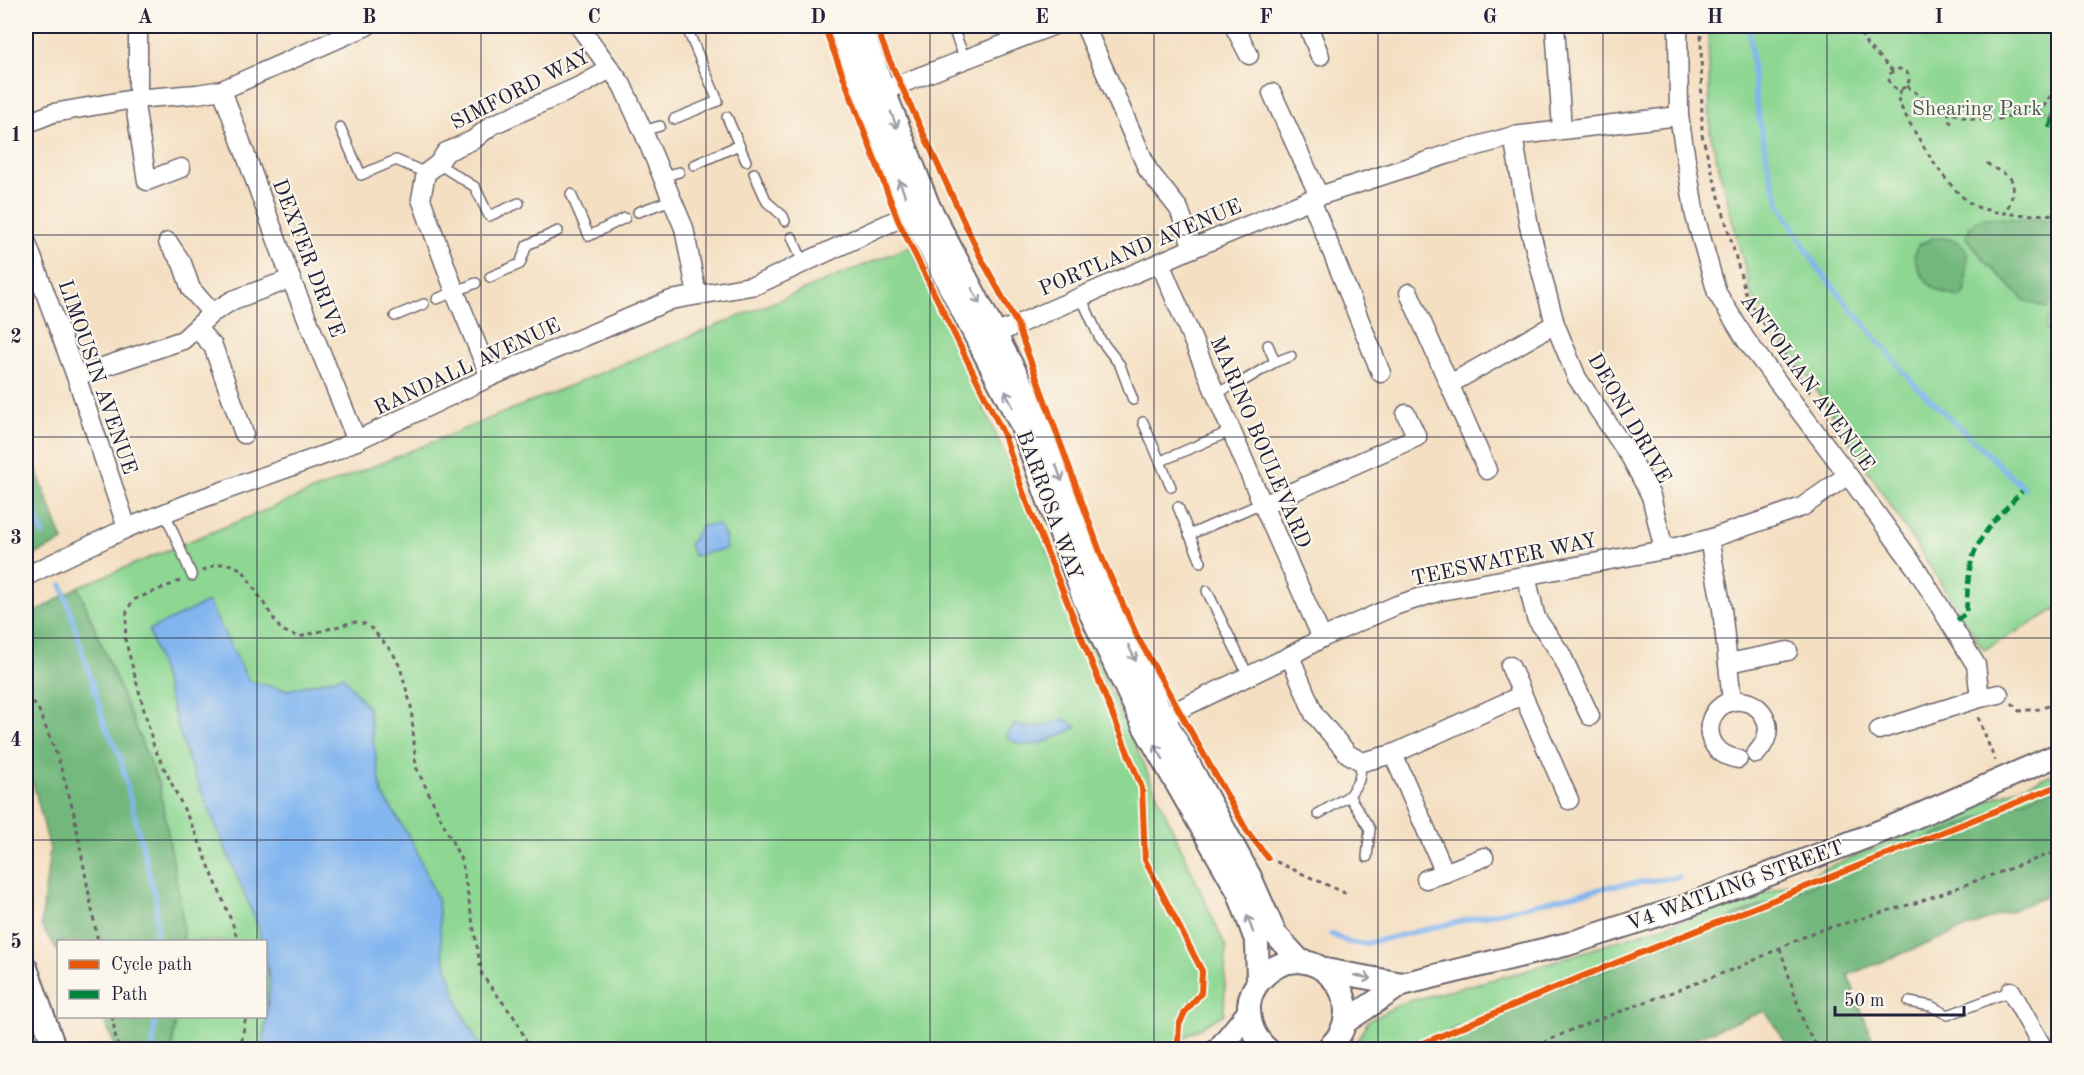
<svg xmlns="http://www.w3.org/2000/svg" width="2084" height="1075" font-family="'Old Standard TT',serif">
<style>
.green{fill:#8dd793;stroke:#587c67;stroke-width:1.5}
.forest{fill:#72b87d;stroke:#4a6d5c;stroke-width:1.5}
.water{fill:#81b5ef;stroke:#526c95;stroke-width:1.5}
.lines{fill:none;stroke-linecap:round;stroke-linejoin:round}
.stream{stroke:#81b5ef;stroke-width:5}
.service-casing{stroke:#6c646a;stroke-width:12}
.minor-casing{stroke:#6c646a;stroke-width:21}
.tertiary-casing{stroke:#6c646a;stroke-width:26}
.path{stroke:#6c646a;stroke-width:3;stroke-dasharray:4.5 4.5;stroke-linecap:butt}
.service{stroke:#fff;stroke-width:9}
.minor{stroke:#fff;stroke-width:18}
.tertiary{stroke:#fff;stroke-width:22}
.quiet{stroke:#00873e;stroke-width:4.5;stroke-dasharray:9 4.5;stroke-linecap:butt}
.cycleway-casing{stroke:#fbf7ec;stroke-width:10}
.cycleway{stroke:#e8590c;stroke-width:6}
.oneway{stroke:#9c9ca7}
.grid{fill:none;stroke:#22223b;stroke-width:1.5;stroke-opacity:0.55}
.labels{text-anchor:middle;stroke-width:4.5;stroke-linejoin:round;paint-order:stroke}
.street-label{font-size:21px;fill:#22223b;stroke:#fbf7ec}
.park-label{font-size:21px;fill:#425855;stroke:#fbf7ec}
.neatline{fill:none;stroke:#22223b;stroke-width:2}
.grid-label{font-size:20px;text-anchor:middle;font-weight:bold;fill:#22223b}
</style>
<rect width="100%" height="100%" fill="#fbf7ec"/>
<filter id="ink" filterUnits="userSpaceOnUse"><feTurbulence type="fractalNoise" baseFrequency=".0167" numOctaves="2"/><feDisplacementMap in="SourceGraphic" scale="12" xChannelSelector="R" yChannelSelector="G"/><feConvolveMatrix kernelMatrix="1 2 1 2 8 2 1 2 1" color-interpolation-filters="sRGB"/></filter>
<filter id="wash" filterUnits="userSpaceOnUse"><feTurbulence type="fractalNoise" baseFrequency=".008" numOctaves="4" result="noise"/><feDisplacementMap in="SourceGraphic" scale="24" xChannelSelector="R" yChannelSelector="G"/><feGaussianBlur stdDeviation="1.35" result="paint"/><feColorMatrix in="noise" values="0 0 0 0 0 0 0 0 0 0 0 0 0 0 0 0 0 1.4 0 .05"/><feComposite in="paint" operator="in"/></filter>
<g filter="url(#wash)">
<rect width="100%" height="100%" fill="#f4dfc2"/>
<!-- green -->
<g class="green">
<polygon points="1708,26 2058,26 2058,309 2049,317 2046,328 2058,346 2058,614 2055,610 1984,650 1798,362 1752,296 1710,133"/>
<polygon points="911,246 1226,948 1224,1014 1162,1050 172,1049 176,1017 266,1016 266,942 183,941 182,911 159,785 78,587"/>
<polygon points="2058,772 2058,786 1416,1045 1402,1049 1352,1050 1368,1021 1402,1003 1525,971 1780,888 1903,835"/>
<polygon points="26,1006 32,1015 44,1049 26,1049"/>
</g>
<!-- forest -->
<g class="forest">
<path d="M1984,218l74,2v79l-11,9 -23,-8 -36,-36 -22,-26c3,-12 5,-17 18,-20z"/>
<path d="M1932,238c14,-1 28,0 35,14l-1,38 -4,7c-27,-3 -41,-15 -48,-41l5,-11z"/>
<polygon points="26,442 63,541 26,559"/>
<polygon points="78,587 159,785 182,911 183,941 58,942 58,951 41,926 50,849 33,783 26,772 26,618"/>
<polygon points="2058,786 2058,892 1848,975 1876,1049 1790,1049 1765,1011 1665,1049 1405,1049"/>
<polygon points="103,1017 176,1017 172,1049 114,1049 115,1046"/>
</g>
<!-- water -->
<g class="water">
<polygon points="718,524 725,536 726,549 694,556 689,545 701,526"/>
<polygon points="208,602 249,681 288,690 343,676 368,708 382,793 413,843 438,901 442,951 461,1011 482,1049 263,1049 270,982 266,961 266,942 261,941 258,926 187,757 149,630"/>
<path d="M1065,719l12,8c-22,11 -50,29 -71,9l8,-11 22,3z"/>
</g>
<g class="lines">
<!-- stream -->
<g class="stream">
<polyline points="1749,28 1756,103 1770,173 1780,204 1817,267 1914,384 2024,488"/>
<polyline points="26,482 43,535"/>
<polyline points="62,585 100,708 104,724 119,754 156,900 157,942"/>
<polyline points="1331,934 1350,943 1363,944 1612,886 1679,877"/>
<polyline points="153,1050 155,1016"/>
</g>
</g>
</g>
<g filter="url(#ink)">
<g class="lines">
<defs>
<g id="service">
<polyline points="952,26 965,59"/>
<polyline points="727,117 746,161"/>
<polyline points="674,119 718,101 688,31"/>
<polyline points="340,127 361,175 396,160 426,173"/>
<polyline points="643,131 660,126"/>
<polyline points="438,164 475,187 489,216 519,203"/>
<polyline points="694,165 739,145"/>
<polyline points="754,173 767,202 783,216 785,221"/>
<polyline points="662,177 679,172"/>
<polyline points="571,194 589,236 625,218"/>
<polyline points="638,212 671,200"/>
<polyline points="792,237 804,264"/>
<polyline points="490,277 520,264 527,245 558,231"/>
<polyline points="1081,297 1100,339 1120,365 1133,400"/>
<polyline points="437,299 476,283"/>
<polyline points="395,316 424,304"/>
<polyline points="1268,345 1275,362"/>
<polyline points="1215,393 1240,383 1275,362 1291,356"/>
<polyline points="1143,422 1171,487"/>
<polyline points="1161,461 1231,431"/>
<polyline points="1178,507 1201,562"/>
<polyline points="165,513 192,576"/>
<polyline points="1189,535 1262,503"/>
<polyline points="1207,591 1248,675"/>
<polyline points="1349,796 1359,780 1362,762"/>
<polyline points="1318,814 1349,796 1370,829 1367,857"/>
<polyline points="1909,1002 1931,1006 1948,1015 2011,991"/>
</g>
<g id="minor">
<polyline points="138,26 138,99"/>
<polyline points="579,26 622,85 643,131 684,228 697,295"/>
<polyline points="1085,26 1148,170 1179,209 1193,248"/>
<polyline points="1234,26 1249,55"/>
<polyline points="1308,26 1320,56"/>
<polyline points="1555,26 1562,129"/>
<polyline points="1678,26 1679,116 1695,216 1717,293 1746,340 1848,475 1918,571 1976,665 1980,698 1999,694"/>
<polyline points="222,90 291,279 357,441"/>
<polyline points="1272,93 1319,196"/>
<polyline points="872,95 1052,26"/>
<polyline points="134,99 147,181 181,168"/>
<polyline points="26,124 53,113 134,99 197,94 222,90 367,26"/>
<polyline points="1513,136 1529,226 1555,324 1577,378 1631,458 1651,496 1664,550"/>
<polyline points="1311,200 1381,373"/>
<polyline points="26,241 76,376 127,528"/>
<polyline points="168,242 182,263 191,289 212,313"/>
<polyline points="1160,263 1262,503 1322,638"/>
<polyline points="1409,293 1487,470"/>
<polyline points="197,329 213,346 244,434"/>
<polyline points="984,339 1193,248 1319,196 1449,154 1513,136 1679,116"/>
<polyline points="76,376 183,340 212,313 233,300 291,279"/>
<polyline points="490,377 455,292 421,199 426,173 438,164 446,152 473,140 492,125 582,85 610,69"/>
<polyline points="1450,384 1555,324"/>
<polyline points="1263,505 1417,437 1406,414"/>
<polyline points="1709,539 1722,609 1732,701"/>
<polyline points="26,576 127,528 195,501 332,452 490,377 671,300 756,285 924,207"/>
<polyline points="1526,576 1536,618 1561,654 1590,716"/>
<polyline points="1290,656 1314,714 1348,754 1362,762 1393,754 1522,695"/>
<polyline points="1728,663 1788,651"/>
<polyline points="1510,666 1569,800"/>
<polyline points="1151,723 1290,656 1322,638 1397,605 1441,591 1664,550 1709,539 1802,507 1848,475"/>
<polyline points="1879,730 1980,698"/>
<polyline points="1393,754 1445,873 1484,857"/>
<path d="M1738,759c-46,-8 -31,-67 8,-57 9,2 17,9 20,18 5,13 -1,24 -10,34"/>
<polyline points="1426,879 1445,873"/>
<polyline points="2011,991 2044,1050"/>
</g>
<g id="tertiary">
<polyline points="839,26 912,213 1021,424 1085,601 1144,726 1238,891 1257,943 1258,981"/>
<polyline points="859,26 928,205 1037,414 1104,593 1163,717 1250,877 1275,934 1300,961"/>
<polyline points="26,968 55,1050"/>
<polyline points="1325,970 1402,984"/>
<polyline points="1345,1022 1402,984 1568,944 1686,906 1892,827 2058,755"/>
<polyline points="1218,1050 1249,1012"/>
<path d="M1268,1050c-13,-11 -20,-27 -19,-45 1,-11 6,-20 14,-28 47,-49 118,28 63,73"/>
</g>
</defs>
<!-- service casing -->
<use href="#service" class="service-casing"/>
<!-- minor casing -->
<use href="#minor" class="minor-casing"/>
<!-- tertiary casing -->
<use href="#tertiary" class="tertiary-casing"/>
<!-- path -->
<g class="path">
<polyline points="1701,26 1702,135 1747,298 1815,400"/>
<polyline points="1856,26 1867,45 1893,71"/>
<circle cx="1899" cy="79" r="10"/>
<path d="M1907,86c22,18 52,35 81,34 13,0 25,-5 38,-6 11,0 22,3 32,5"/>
<path d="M1901,90l-3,7 1,6c14,27 51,95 81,105 25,8 53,7 78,6"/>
<polyline points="1949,111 1949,120 1954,126"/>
<polyline points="2039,115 2049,98 2058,87"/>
<path d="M1987,163c6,6 14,8 21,13 11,9 2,27 -3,37"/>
<polyline points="2058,316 2054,327 2058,339"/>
<path d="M202,571c16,-8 25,-11 41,0l38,59 18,7 55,-15 11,2 7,5 21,24 7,14 11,39 5,61 46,95 20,113 35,46 13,29"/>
<polyline points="180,581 133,600 127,611 125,639 154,747 196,834 235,930 237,942"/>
<polyline points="26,696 38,708 59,761 73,809 98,942"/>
<polyline points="2012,703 2019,711 2039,709 2058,703"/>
<polyline points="1978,717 1995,761"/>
<polyline points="1268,858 1347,894"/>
<polyline points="1780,948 1805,1027 1819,1050"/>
<polyline points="112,1016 118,1050"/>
<polyline points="240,1050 246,1016"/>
<polyline points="1527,1050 1576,1028 1742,966 1814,932 1915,903 2058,851"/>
</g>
<!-- service -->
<use href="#service" class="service"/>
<!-- minor -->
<use href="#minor" class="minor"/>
<!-- tertiary -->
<use href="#tertiary" class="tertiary"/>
<!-- quiet -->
<g class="quiet">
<polyline points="2049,128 2058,106"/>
<path d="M1957,620l9,-7c2,-20 1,-45 10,-64 9,-22 30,-40 46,-58"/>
</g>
<defs>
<g id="cycleway">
<polyline points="824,26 898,220 1004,435 1023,492 1142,788 1145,860 1202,971 1201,993 1185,1012 1179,1025 1178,1041 1185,1050"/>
<polyline points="876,26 888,57 980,256 1017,324 1103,560 1137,636 1247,831 1268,858"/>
<polyline points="1407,1050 1583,976 2058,786"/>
</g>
</defs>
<!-- cycleway casing -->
<use href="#cycleway" class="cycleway-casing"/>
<!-- cycleway -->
<use href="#cycleway" class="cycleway"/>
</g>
<!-- one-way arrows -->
<defs><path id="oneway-shaft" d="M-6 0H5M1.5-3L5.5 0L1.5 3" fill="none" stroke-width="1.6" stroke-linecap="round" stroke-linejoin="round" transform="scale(1.5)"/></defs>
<g class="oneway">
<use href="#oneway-shaft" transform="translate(894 120) rotate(69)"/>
<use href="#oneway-shaft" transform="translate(902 188) rotate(-111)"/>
<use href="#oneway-shaft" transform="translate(976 296) rotate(62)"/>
<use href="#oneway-shaft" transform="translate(1009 399) rotate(-116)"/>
<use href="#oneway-shaft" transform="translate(1059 473) rotate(70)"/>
<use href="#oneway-shaft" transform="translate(1132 653) rotate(65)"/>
<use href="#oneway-shaft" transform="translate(1159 752) rotate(-120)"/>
<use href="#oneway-shaft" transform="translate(1250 924) rotate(-110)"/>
<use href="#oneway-shaft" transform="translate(1363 977) rotate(11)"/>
</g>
</g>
<!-- grid -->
<path class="grid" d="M257,26v916M481,26v1024M706,26v1024M930,26v1024M1154,26v1024M1378,26v1024M1603,26v1024M1827,26v1024M26,235h2032M26,437h2032M26,638h2032M26,840h2032M257,1016v34"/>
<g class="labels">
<!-- street labels -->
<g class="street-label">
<text transform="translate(520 89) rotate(-27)" y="7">SIMFORD WAY</text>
<text transform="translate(1140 247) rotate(-23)" y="7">PORTLAND AVENUE</text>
<text transform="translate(309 258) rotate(69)" y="7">DEXTER DRIVE</text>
<text transform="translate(467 366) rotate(-25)" y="7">RANDALL AVENUE</text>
<text transform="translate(98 377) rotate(71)" y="7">LIMOUSIN AVENUE</text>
<text transform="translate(1808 382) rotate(54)" y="7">ANTOLIAN AVENUE</text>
<text transform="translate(1630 418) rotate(60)" y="7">DEONI DRIVE</text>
<text transform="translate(1261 442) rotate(67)" y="7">MARINO BOULEVARD</text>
<text transform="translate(1050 505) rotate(70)" y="7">BARROSA WAY</text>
<text transform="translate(1504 559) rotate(-12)" y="7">TEESWATER WAY</text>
<text transform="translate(1735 885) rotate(-20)" y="7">V4 WATLING STREET</text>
</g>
<!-- park labels -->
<g class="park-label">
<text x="1977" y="115">Shearing Park</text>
</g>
</g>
<!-- margin -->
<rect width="2084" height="1075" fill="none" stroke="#fbf7ec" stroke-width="66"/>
<!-- legend -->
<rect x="57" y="940" width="210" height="78" fill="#fbf7ec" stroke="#a4a2a5" stroke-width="1.5"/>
<rect x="69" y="960" width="30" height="9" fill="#e8590c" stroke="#a4a2a5" stroke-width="1.5"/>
<text x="111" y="970" font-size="18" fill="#22223b">Cycle path</text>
<rect x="69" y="990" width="30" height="9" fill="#00873e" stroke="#a4a2a5" stroke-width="1.5"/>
<text x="111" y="1000" font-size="18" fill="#22223b">Path</text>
<!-- scale -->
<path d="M1835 1006v9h129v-9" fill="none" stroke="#22223b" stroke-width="3"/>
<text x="1844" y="1006" font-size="18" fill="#22223b" stroke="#fbf7ec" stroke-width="4.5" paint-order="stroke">50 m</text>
<rect x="33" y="33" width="2018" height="1009" class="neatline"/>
<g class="grid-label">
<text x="145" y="23">A</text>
<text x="369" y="23">B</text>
<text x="594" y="23">C</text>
<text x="818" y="23">D</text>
<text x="1042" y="23">E</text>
<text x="1266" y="23">F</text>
<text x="1490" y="23">G</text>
<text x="1715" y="23">H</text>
<text x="1939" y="23">I</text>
<text x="16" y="141">1</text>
<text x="16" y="343">2</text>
<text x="16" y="544">3</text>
<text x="16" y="746">4</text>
<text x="16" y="948">5</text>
</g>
</svg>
